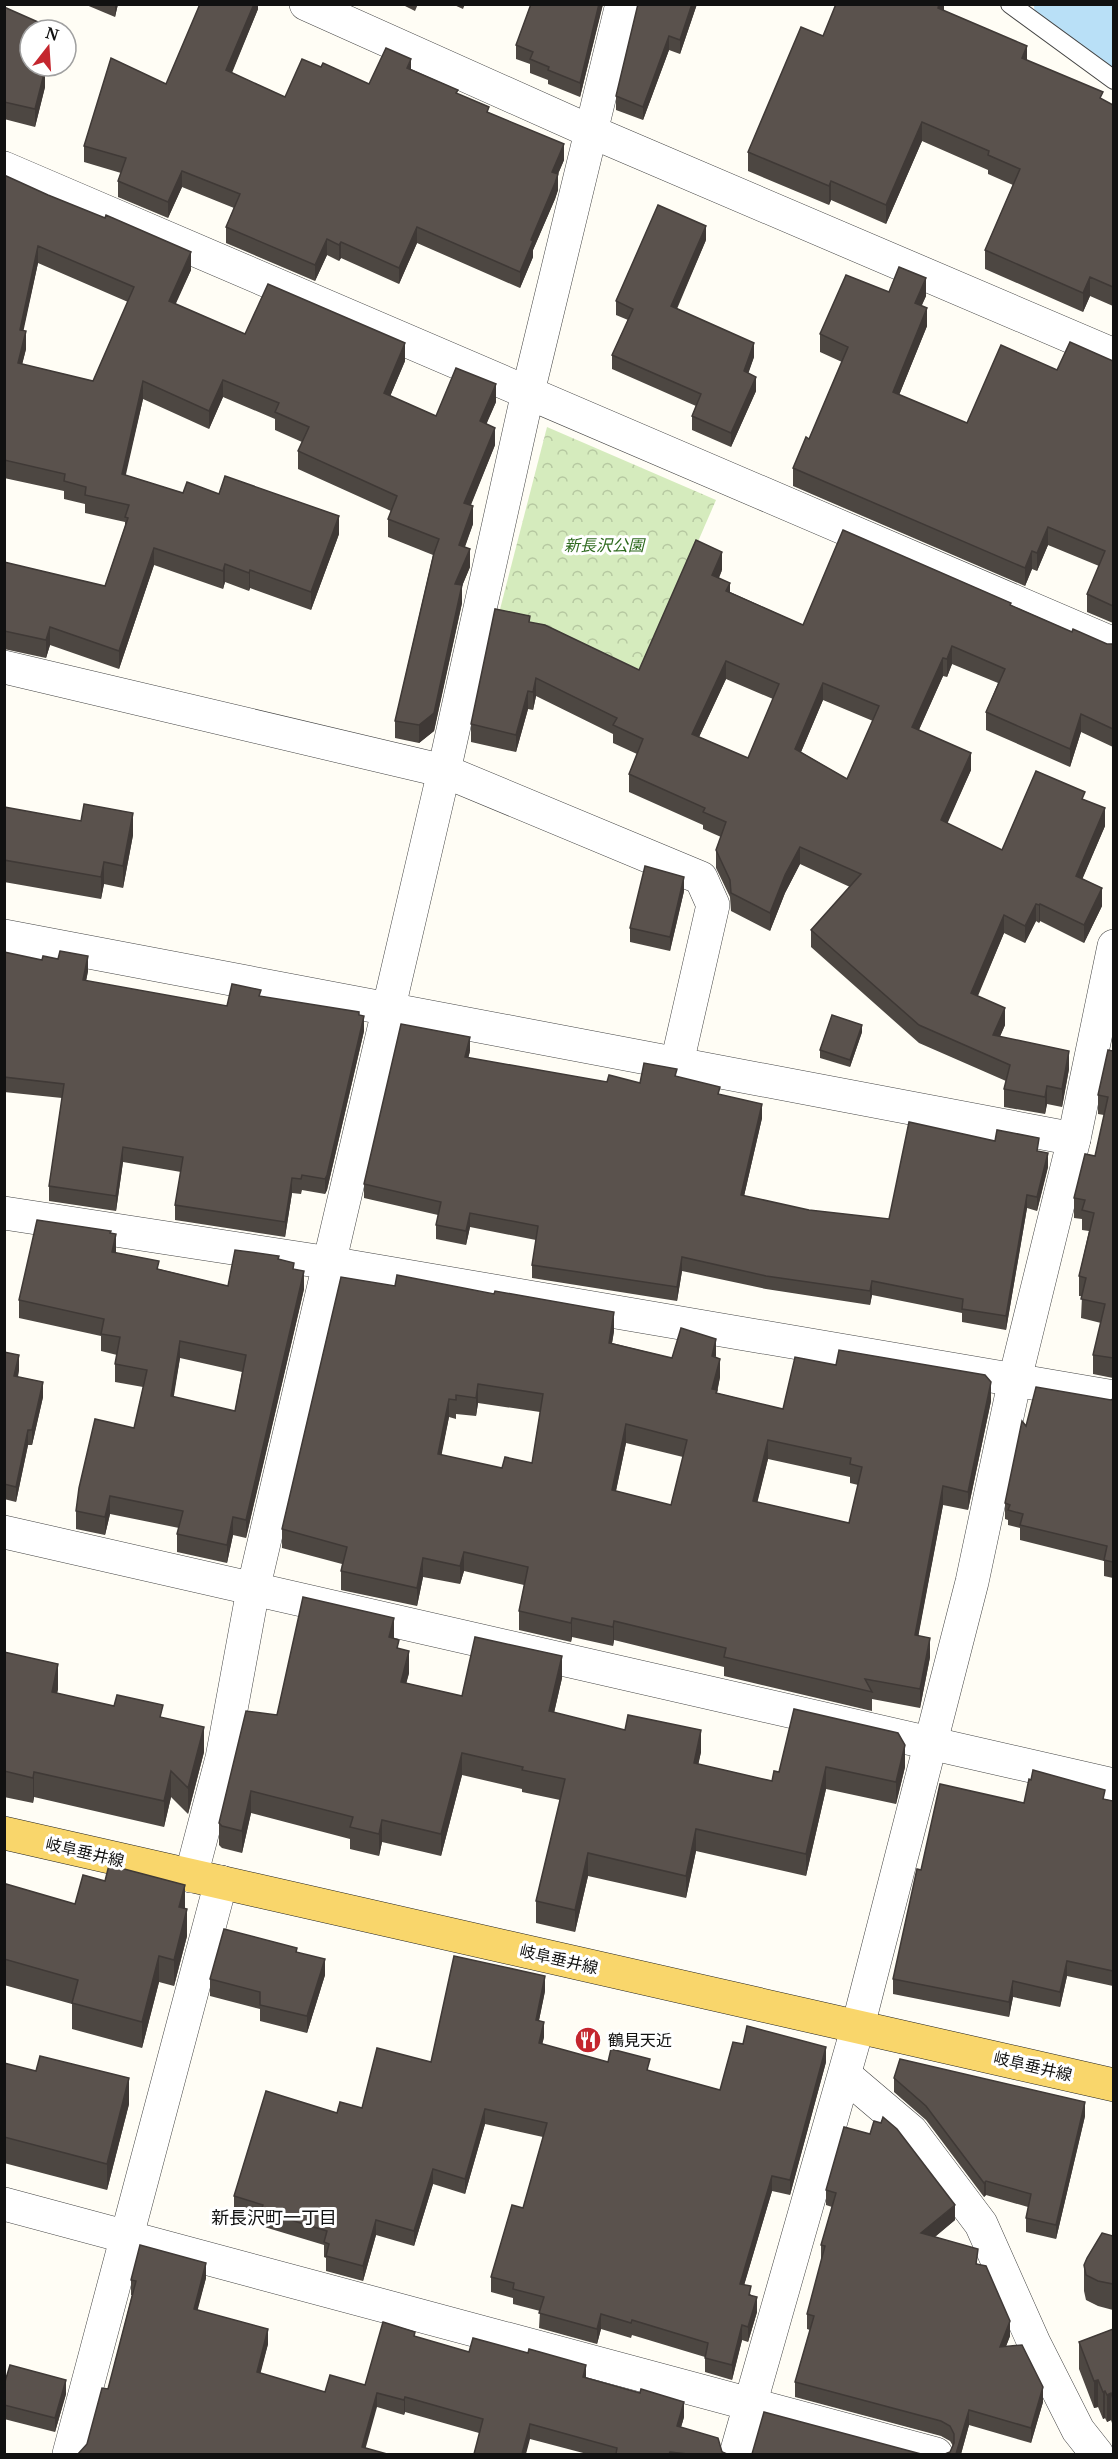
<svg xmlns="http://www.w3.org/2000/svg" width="1118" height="2459" font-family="'Noto Serif','Noto Sans JP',serif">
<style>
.park{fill:url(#park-crowns)}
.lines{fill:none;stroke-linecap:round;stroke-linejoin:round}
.river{stroke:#b9e0f7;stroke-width:66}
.lane-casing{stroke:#444;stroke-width:20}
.street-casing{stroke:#444;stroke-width:34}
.primary-casing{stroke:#222;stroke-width:34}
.lane{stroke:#fff;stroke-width:18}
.street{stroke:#fff;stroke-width:33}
.primary{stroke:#f9d66b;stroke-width:33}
.wall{fill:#4d4742;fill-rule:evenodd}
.shaded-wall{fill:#3f3936}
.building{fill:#5a524d;stroke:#3f3936;stroke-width:1.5;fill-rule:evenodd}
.labels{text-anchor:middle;stroke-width:6;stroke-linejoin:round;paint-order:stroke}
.park-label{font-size:16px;font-style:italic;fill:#2f6b1f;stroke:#fff}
.street-label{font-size:16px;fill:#111;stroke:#fff}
.poi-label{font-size:16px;fill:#111;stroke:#fff;text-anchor:start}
.neighbourhood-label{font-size:18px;fill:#111;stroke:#fff}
</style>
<defs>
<pattern id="park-crowns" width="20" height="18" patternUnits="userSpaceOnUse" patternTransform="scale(1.5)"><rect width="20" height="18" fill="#d5ebbd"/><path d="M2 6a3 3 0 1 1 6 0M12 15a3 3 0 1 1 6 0" fill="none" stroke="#b6c8a1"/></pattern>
</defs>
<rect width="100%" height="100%" fill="#fffdf5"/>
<!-- park -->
<polygon class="park" points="547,427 716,500 637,682 498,617"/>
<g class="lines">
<!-- river -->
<polyline class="river" points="1067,4 1114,38"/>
<defs>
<polyline id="lane" points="1010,4 1114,80"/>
<g id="street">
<polyline points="306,4 592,132 1114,355"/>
<polyline points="4,168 1114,644"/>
<polyline points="4,667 444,771 701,878 713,905 677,1063"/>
<polyline points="4,936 1074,1139"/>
<polyline points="4,1213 330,1263 1114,1397"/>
<polyline points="4,1532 1114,1785"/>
<polyline points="191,1876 222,1758 253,1590 444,771 528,392 622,4"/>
<polyline points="845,2075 911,2131 981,2224 1034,2343 1078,2430 1097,2454"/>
<polyline points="4,2204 936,2454"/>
<polyline points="69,2454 221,1882"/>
<polyline points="736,2454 858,2026 972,1582 1015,1379 1074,1139 1114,946"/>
</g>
<polyline id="primary" points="4,1833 1114,2085"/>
</defs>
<!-- lane casing -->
<use href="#lane" class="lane-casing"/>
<!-- street casing -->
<use href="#street" class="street-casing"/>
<!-- primary casing -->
<use href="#primary" class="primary-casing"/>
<!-- lane -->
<use href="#lane" class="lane"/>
<!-- street -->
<use href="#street" class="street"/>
<!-- primary -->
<use href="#primary" class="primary"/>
</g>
<!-- wall -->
<g class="wall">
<polygon points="84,4 118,4 115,17"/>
<polygon points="258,4 258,9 232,73 285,97 321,67 369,84 411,70 458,94 564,160 558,174 558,190 555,199 533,250 533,257 520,288 417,243 399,284 341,258 339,261 327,255 315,281 226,243 226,227 234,208 182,187 168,218 118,197 118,181 121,173 84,162 84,146 166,84"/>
<polygon points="401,4 418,4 415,11"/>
<polygon points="452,4 465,4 463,9"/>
<polygon points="603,4 580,97 548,84 548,80 530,73 530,64 516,59 516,45"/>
<polygon points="638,4 697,4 680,54 669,50 643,120 616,110 616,96"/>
<polygon points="944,4 944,11 1027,60 1113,105 1113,306 1090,296 1083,312 985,269 985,250 1013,185 988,174 988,170 922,141 886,224 831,200 829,205 748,171 748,152 823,36"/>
<polygon points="4,7 47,30 40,68 45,87 35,127 4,119"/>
<path d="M4,175l187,95 -16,34 70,30 160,27 -15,35 46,20 60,-14 -10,22 9,21 -24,60 2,19 -8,23 5,20 -8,19v17l-28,128 -15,12 -24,-5v-17l38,-166 -45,-18v-18l3,-8 -93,-42v-18l4,-9 -27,-12v-11l-52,-22 -14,32 -66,-30 -18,76 58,18 156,41 -28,76 -61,-22 -1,3 -24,-9 -2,7 -69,-24 -35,104 -69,-24 -4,13 -42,-9v-87l101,24 20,-60v-4l-40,-9v-9l-21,-5v-8l-60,-13zM38,263l90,39 -35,79 -71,-17 4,-15 -3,-19z"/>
<polygon points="706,240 677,309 754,357 748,373 756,391 731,447 692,430 692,416 696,406 612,369 612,355 628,320 616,315 616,301"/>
<polygon points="889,292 926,296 921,306 927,326 899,395 967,423 1057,370 1113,361 1113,623 1087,612 1087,594 1099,566 1048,545 1037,571 1032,569 1025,586 793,486 793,468 809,439 842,362 820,352 820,334"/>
<path d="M722,570l-3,8 11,14 73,33 208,-20 61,27 35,12h6v103l-32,-15 -11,35 -84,-37v-18l12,-29 -46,-19 -5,13 -4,-1 -24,54 52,40 -24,53 55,27 83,-50 20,26 -23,53 20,27 -18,37 -44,-22 -1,2 -3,-2 -11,22 -21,-10 -26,63 27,29 -5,11 69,33 -7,38 -15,-3 -2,10 -41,-7v-18l2,-8 -87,-38 -108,-96v-17l39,-43 -50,-23 -15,29 -15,38 -39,-20 -1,-14 -14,-29v-18l5,-13 -18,-8v-4l-74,-33v-18l8,-20 -24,-11v-9l-77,-38 -3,14 -5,-1 -12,43 -45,-10v-18l59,-102 109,48zM726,679l47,20 -25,59 -49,-21zM823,700l50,21 -26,58 -46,-27z"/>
<polygon points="4,807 133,835 123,888 104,884 101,899 4,882"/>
<polygon points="684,891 670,951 630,942 630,928"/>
<polygon points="4,952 88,971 86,981 227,1006 261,996 359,1015 364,1031 327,1190 325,1194 302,1190 301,1194 292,1193 285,1237 175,1220 175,1205 181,1172 123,1162 116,1211 49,1201 49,1186 62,1098 4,1092"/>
<polygon points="862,1032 850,1067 820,1058 820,1050"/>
<polygon points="470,1051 468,1058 607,1082 640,1083 677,1077 720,1095 762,1118 744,1196 809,1210 889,1219 1039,1151 1048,1167 1037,1211 1027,1208 1006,1330 962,1322 962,1313 872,1295 870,1305 766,1289 682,1271 677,1301 532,1278 532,1265 536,1240 470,1227 466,1245 436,1239 436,1225 438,1215 364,1198 364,1184"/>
<polygon points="1113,1051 1113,1378 1093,1374 1093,1355 1101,1323 1081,1318 1082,1296 1079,1296 1079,1276 1089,1231 1082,1230 1082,1219 1074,1218 1074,1198 1095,1156 1104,1115 1098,1114 1098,1095"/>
<path d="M111,1233l4,20 44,16 69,17 51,-26 15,10 10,19 -58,249 -13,-3 -6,28 -50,-11v-18l2,-6 -69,-14 -5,21 -29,-6v-18l58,-83 9,-41 -28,-5v-18l2,-9 -16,-4v-15l-82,-18v-18zM180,1358l62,14 -7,39 -62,-14z"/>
<path d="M341,1277l273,54 -2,12 60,15 44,-1 4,20 -3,16 66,16 208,-8 -23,109 -25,-5 -25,131 12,21 -10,51 -48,-9v12l-148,-35v-9l-110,-27 -1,6 -41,-9 -1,5 -52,-12v-19l5,-26 -60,-14 -4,13 -37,-7 -6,29 -76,-16v-19l1,-7 -60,-16v-19zM478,1403l62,9 -8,51 -30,5 -61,-13 8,-38 7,2v-5l20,2zM626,1443l57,14 -12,48 -55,-14zM768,1459l82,18v6l8,2 -9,38 -92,-21z"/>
<polygon points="4,1352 19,1370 18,1377 43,1397 32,1445 28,1445 16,1502 4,1499"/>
<polygon points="1113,1399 1113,1578 1104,1576 1104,1561 1020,1540 1020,1528 1008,1525 1008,1520 1005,1519 1005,1503 1026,1426"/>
<polygon points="394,1638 409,1673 406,1683 462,1696 562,1678 554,1713 701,1752 698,1764 772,1781 779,1772 794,1709 905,1767 896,1804 826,1789 806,1876 696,1851 686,1898 588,1876 575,1932 536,1923 536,1901 560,1800 522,1792 522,1789 462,1775 441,1856 382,1842 379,1856 350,1849 350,1839 251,1813 242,1853 222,1848 219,1845 219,1823 277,1715"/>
<polygon points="4,1652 58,1689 57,1693 163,1718 204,1752 188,1814 171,1797 164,1827 34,1797 33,1803 4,1797"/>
<polygon points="1105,1799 1113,1801 1113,1986 1067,1976 1060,2007 1013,1997 1009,2017 893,1994 893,1979 921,1870 1024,1803"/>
<polygon points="4,1889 75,1904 185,1909 187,1936 174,1986 159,1982 142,2048 72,2029 72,2004 4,1985"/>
<polygon points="297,1952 325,1975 307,2033 260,2021 260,2009 210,1996 210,1979"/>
<polygon points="545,1991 539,2020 544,2037 542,2044 608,2062 650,2071 720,2090 826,2062 790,2195 772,2191 744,2285 751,2295 757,2312 748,2342 742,2340 732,2380 705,2372 705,2357 632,2335 631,2338 601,2329 597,2344 539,2328 540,2311 513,2304 513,2298 491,2292 491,2277 523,2208 543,2137 485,2124 465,2194 433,2184 414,2246 376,2235 363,2281 326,2271 326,2258 324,2257 324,2245 261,2226 261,2219 234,2211 234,2196 337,2113 362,2108 431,2062"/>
<polygon points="4,2063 129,2104 107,2190 4,2163"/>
<polygon points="894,2078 1085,2116 1056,2239 1026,2232 1026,2218 1028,2207 986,2195 984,2197 926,2120 894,2092"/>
<polygon points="826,2190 955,2220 935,2237 978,2264 1010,2336 1006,2346 1043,2402 1031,2443 969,2425 961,2454 945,2454 950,2452 953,2446 950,2441 941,2436 795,2397 795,2382 810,2330 807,2329 807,2314 822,2260 821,2260 821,2245 832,2207 826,2205"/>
<polygon points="1113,2236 1113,2310 1098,2306 1086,2300 1084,2291 1084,2265"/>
<polygon points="206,2278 197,2310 268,2344 260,2373 325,2392 365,2385 415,2337 469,2352 586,2378 684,2417 681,2427 727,2454 587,2454 530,2439 479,2433 405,2412 404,2415 377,2407 87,2444 108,2389 132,2295 131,2295 131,2280"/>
<polygon points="1113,2329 1113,2426 1111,2420 1107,2422 1105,2418 1103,2419 1098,2407 1094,2408 1079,2369 1079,2342"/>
<polygon points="4,2385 66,2394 55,2432 4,2419"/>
</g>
<!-- shaded-wall -->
<g class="shaded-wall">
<polygon points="115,4 118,4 115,17"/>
<polygon points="254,4 258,4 258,9 226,86 226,70"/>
<polygon points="599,4 603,4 580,97 580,83"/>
<polygon points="692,4 697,4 680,54 680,40"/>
<polygon points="939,4 944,4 944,12 938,8"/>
<polygon points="669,36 669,50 643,120 643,107"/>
<polygon points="1027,46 1027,65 1022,58"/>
<polygon points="411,59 411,75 407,68"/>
<polygon points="45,70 45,87 35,127 35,109"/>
<polygon points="922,122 922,141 886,224 886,205"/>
<polygon points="564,144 564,160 558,174 558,190 555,199 533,250 533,257 520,288 520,272 552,172"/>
<polygon points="182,171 182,187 168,218 168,202"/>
<polygon points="831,181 831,200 829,205 829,186"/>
<polygon points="706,226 706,240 671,321 671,306"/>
<polygon points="417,227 417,243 399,284 399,268"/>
<polygon points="327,239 327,255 315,281 315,265"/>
<polygon points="341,242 341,258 339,261 339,245"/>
<polygon points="38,246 38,263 20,347 20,330"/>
<polygon points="191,252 191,270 169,319 169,301"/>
<polygon points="1090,277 1090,296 1083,312 1083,293"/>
<polygon points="926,278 926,296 915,321 915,303"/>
<polygon points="927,308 927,326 893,410 893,392"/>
<polygon points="26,331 26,349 18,381 18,363"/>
<polygon points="405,343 405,361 384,411 384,393"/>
<polygon points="754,343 754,357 744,386 744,371"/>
<polygon points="756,377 756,391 731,447 731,433"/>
<polygon points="223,380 223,397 209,429 209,411"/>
<polygon points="143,381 143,399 122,492 122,474"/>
<polygon points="496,384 496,402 480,439 480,421"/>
<polygon points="495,428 495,445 464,521 464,503"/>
<polygon points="473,506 473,524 459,562 459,545"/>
<polygon points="339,516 339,534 311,610 311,592"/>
<polygon points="1048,527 1048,545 1037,571 1037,553"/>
<polygon points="154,548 154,565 119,669 119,651"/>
<polygon points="470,549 470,567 462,586 462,603 434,731 419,743 419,725 455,584"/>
<polygon points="1032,551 1032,569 1025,586 1025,568"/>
<polygon points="722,552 722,570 712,593 712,575"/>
<polygon points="225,564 225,582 223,589 223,571"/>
<polygon points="250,570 250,588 249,591 249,573"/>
<polygon points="730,583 730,601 726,591"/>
<polygon points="50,627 50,645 46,658 46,640"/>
<polygon points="952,646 952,664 947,677 947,659"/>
<polygon points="943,658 943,676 912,745 912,727"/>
<polygon points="726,661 726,679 692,752 692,734"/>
<polygon points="536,678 536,696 533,710 533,692"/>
<polygon points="823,683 823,700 795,766 795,749"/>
<polygon points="528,691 528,709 516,752 516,735"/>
<polygon points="1081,714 1081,732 1070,767 1070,749"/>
<polygon points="971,753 971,770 941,838 941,820"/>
<polygon points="1105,808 1105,826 1076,894 1076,876"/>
<polygon points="133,813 133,835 123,888 123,866"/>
<polygon points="800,847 800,864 785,893 770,931 770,913 785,875"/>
<polygon points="104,862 104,884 101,899 101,877"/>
<polygon points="684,877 684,891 670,951 670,937"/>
<polygon points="1102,888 1102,906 1084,943 1084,925"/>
<polygon points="1036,904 1036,921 1025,943 1025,926"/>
<polygon points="1040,904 1040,921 1039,923 1039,905"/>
<polygon points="1004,915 1004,933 971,1011 971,993"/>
<polygon points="88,956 88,971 83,995 83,980"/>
<polygon points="1005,1008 1005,1025 993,1053 993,1035"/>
<polygon points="364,1016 364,1031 327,1190 325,1194 325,1179"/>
<polygon points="862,1025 862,1032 850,1067 850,1060"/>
<polygon points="470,1037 470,1051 465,1071 465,1057"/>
<polygon points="1069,1051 1069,1069 1062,1107 1062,1089"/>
<polygon points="1047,1086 1047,1104 1045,1114 1045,1097"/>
<polygon points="762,1104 762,1118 741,1209 741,1195"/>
<polygon points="123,1147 123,1162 116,1211 116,1196"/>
<polygon points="1048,1153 1048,1167 1037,1211 1037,1197"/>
<polygon points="292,1178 292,1193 285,1237 285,1222"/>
<polygon points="1027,1195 1027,1208 1006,1330 1006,1316"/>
<polygon points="470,1213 470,1227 466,1245 466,1231"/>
<polygon points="116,1234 116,1252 112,1270 112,1252"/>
<polygon points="682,1257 682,1271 677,1301 677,1287"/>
<polygon points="304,1271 304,1289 246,1538 246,1520"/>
<polygon points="872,1281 872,1295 870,1305 870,1291"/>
<polygon points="614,1312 614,1331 609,1361 609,1343"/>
<polygon points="716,1339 716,1357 712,1356"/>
<polygon points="180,1341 180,1358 171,1414 171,1396"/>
<polygon points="19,1355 19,1370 14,1391 14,1376"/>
<polygon points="720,1359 720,1377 717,1391 717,1409 712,1389"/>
<polygon points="43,1382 43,1397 32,1445 32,1430"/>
<polygon points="991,1382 991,1401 968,1510 968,1492"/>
<polygon points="478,1384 478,1403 476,1416 476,1398"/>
<polygon points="449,1399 449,1417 438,1473 438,1454"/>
<polygon points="626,1424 626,1443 612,1509 612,1490"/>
<polygon points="28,1430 28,1445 16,1502 16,1487"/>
<polygon points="768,1440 768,1459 753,1520 753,1501"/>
<polygon points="943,1486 943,1505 915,1654 915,1635"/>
<polygon points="110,1496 110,1514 105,1535 105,1517"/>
<polygon points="233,1517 233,1535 227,1563 227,1545"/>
<polygon points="464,1552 464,1571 460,1584 460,1566"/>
<polygon points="423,1558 423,1577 417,1606 417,1588"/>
<polygon points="394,1618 394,1640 389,1637"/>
<polygon points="572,1618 572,1637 571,1642 571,1623"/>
<polygon points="614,1621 614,1640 613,1646 613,1627"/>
<polygon points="930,1638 930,1657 920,1708 920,1689"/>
<polygon points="409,1651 409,1673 401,1704 401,1682"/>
<polygon points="562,1656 562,1678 549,1734 549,1711"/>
<polygon points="58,1664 58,1689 52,1718 52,1692"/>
<polygon points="204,1727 204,1752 188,1814 188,1788"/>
<polygon points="701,1730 701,1752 694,1785 694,1763"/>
<polygon points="905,1745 905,1767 896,1804 896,1782"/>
<polygon points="462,1753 462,1775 441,1856 441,1834"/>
<polygon points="826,1767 826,1789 806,1876 806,1854"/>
<polygon points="171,1771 171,1797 164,1827 164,1801"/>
<polygon points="34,1772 34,1797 33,1803 33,1778"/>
<polygon points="251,1791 251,1813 242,1853 242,1831"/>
<polygon points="382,1820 382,1842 379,1856 379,1834"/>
<polygon points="696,1829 696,1851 686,1898 686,1876"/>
<polygon points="588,1853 588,1876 575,1932 575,1910"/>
<polygon points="185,1885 185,1911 179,1907"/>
<polygon points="187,1909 187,1936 174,1986 174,1960"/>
<polygon points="159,1956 159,1982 142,2048 142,2022"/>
<polygon points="325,1959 325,1975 307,2033 307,2016"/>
<polygon points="1067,1961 1067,1976 1060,2007 1060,1992"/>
<polygon points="545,1976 545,1991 536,2035 536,2020"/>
<polygon points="1013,1981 1013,1997 1009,2017 1009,2002"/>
<polygon points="544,2022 544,2037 539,2058 539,2043"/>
<polygon points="826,2047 826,2062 790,2195 790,2180"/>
<polygon points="129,2078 129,2104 107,2190 107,2164"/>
<polygon points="1085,2102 1085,2116 1056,2239 1056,2225"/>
<polygon points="485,2109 485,2124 465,2194 465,2179"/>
<polygon points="433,2169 433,2184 414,2246 414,2231"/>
<polygon points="772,2176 772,2191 740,2299 740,2284"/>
<polygon points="986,2181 986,2195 984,2197 984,2183"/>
<polygon points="955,2205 955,2220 921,2248 921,2233"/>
<polygon points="376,2220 376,2235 363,2281 363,2266"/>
<polygon points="206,2263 206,2278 194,2324 194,2309"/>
<polygon points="757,2297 757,2312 748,2342 748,2327"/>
<polygon points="601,2314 601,2329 597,2344 597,2329"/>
<polygon points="1010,2321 1010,2336 1000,2362 1000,2347"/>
<polygon points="742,2325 742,2340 732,2380 732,2365"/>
<polygon points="268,2329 268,2344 257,2387 257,2372"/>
<polygon points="586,2365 586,2380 583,2377"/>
<polygon points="66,2380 66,2394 55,2432 55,2418"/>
<polygon points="1098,2380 1098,2407 1094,2408 1094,2381"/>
<polygon points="1043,2387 1043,2402 1031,2443 1031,2428"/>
<polygon points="1105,2391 1105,2418 1103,2419 1103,2392"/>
<polygon points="377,2393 377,2407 364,2454 362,2447"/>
<polygon points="1111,2393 1111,2420 1107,2422 1107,2395"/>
<polygon points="405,2397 405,2412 404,2415 404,2400"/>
<polygon points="684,2402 684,2417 677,2441 677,2426"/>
<polygon points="969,2410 969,2425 961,2454 956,2454"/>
<polygon points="530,2424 530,2439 526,2454 522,2454"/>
</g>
<!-- building -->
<g class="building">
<polygon points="200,4 254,4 226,70 285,97 302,59 321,67 323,63 369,84 386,48 411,59 407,68 458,90 456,93 489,107 487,112 564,144 552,172 558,174 555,183 531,240 533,241 520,272 417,227 399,268 341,242 339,245 327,239 315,265 226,227 240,194 182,171 168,202 118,181 126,158 84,146 111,58 166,84"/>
<polygon points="531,4 599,4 580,83 548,70 549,67 530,59 533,52 516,45"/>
<polygon points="638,4 692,4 680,40 669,36 643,107 616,96"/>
<polygon points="836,4 939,4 938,8 1027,46 1022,58 1103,92 1100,98 1113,105 1113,287 1090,277 1083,293 985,250 1020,169 988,155 989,151 922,122 886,205 831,181 829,186 748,152 801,27 823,36"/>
<polygon points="4,7 47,26 46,30 30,30 30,66 36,66 36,67 45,70 35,109 4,102"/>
<path d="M4,175l44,20 57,23 1,-3 85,37 -22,49 76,33 23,-50 137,59 -21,50 52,23 20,-48 40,16 -16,37 15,7 -31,75 9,3 -14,39 11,4 -15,35 7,1 -28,128 -15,12 -24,-4 39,-168 5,-14 -51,-20 9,-23 -99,-45 11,-24 -34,-15 4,-9 -56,-23 -14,31 -66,-30 -21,93 61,19 4,-11 32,12 6,-18 114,40 -28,76 -61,-22 -1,3 -24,-9 -2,7 -69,-23 -35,103 -69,-24 -4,13 -42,-9v-69l101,24 23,-68 -3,-1 4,-12 -44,-10 1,-8 -22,-6 1,-7 -61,-14zM38,246l96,41 -41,94 -75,-18 8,-32 -6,-1z"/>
<polygon points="658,205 706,226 671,306 754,343 744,371 756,377 731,433 692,416 701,394 612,355 633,309 616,301"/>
<polygon points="899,267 926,278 915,303 927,308 893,392 967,423 1001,345 1057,370 1070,342 1113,361 1113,606 1087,594 1105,551 1048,527 1037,553 1032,551 1025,568 793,468 806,437 809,439 848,347 820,334 846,275 889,292"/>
<path d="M843,530l168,73 -1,2 62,27 1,-3 34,15h6v85l-32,-15 -11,35 -84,-37 19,-43 -53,-23 -5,13 -4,-1 -31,69 59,26 -30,67 61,30 34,-79 49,21 -3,7 23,9 -29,68 26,12 -18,37 -44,-21 -1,1 -3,-1 -11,22 -21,-11 -33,78 34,15 -12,27 76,16 -7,38 -15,-3 -2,11 -41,-8 6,-24 -91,-40 -108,-95 50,-56 -61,-27 -15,28 -15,38 -39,-20 -1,-13 -14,-30 10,-28 -23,-10 2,-4 -76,-34 14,-35 -30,-14 4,-7 -81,-40 -3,14 -5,-1 -12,44 -45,-11 24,-115 35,7 -1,6 16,3 94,45 57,-130 26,12 -10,23 18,8 -4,8 77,34zM726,661l53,23 -31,74 -56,-24zM823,683l56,23 -32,73 -52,-30z"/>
<polygon points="84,804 133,813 123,866 104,862 101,877 4,860 4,807 81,821"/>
<polygon points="645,866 684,877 670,937 630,928"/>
<polygon points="60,951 88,956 83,980 227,1006 232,984 261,990 259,996 359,1012 359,1015 364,1016 327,1175 325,1179 302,1175 301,1179 292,1178 285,1222 175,1205 183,1157 123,1147 116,1196 49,1186 64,1084 4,1077 4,952 42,960 43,956 58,959"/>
<polygon points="832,1015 862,1025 850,1060 820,1050"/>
<polygon points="401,1024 470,1037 465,1057 607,1082 609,1075 640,1083 644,1063 677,1069 675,1076 720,1087 718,1094 762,1104 741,1195 809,1210 889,1219 909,1122 995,1141 997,1130 1039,1138 1037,1151 1048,1153 1037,1197 1027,1195 1006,1316 962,1309 963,1299 872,1281 870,1291 766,1276 682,1257 677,1287 532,1265 538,1226 470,1213 466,1231 436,1225 441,1202 364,1184"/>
<polygon points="1108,1050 1113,1051 1113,1358 1093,1355 1105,1304 1081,1299 1086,1278 1079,1276 1094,1213 1082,1210 1085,1200 1074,1198 1085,1154 1095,1156 1108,1097 1098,1095"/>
<path d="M37,1220l74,11 -1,2 6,1 -4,18 47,9 -2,8 71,17 7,-36 44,6 -1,3 16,4 -1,6 11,2 -58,249 -13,-3 -6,28 -50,-11 6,-23 -73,-15 -5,21 -29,-6 3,-23 16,-69 39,9 13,-58 -32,-6 5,-27 -19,-3 3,-15 -85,-19zM180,1341l66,14 -11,56 -64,-15z"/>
<path d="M397,1275l97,19 1,-3 119,21 -5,31 63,15 9,-30 35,11 -4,17 8,3 -8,30 5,1 -1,3 67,16 12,-52 41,8 3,-15 146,25 6,7 -23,110 -25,-6 -28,149 15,3 -10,51 -55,-10 7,13 -148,-35 2,-9 -112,-27 -1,6 -41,-9 -1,5 -52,-12 9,-44 -64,-15 -4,14 -37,-8 -6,30 -76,-17 6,-24 -65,-18 59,-252 54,9zM478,1384l65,10 -11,69 -27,-6 -3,11 -64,-14 11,-55 7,1v-5l20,3zM626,1424l61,16 -16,65 -59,-15zM768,1440l83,18 -1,6 12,3 -13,56 -96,-22z"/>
<polygon points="4,1352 19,1355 14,1376 43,1382 32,1430 28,1430 16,1487 4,1484"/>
<polygon points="1036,1387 1111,1400 1113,1399 1113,1562 1104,1560 1107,1546 1020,1525 1023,1514 1008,1510 1010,1505 1005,1503 1022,1421 1026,1426"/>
<polygon points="303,1597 394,1618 389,1637 399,1640 397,1648 409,1651 401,1682 462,1696 475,1637 562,1656 549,1711 625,1730 628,1715 701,1730 694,1763 772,1781 774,1771 779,1772 794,1709 898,1733 905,1745 896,1782 826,1767 806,1854 696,1829 686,1876 588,1853 575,1910 536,1901 565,1779 522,1770 523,1767 462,1753 441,1834 382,1820 379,1834 350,1827 353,1817 251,1791 242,1831 222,1826 219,1823 246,1711 277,1715"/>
<polygon points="4,1652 58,1664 52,1692 114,1706 117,1695 163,1705 160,1717 204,1727 188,1788 171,1771 164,1801 34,1772 33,1778 4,1771"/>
<polygon points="1033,1770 1105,1790 1103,1799 1113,1801 1113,1971 1067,1961 1060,1992 1013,1981 1009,2002 893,1979 917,1869 921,1870 940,1784 1024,1803 1029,1779 1031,1780"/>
<polygon points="109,1865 185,1885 179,1907 187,1909 174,1960 159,1956 142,2022 72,2003 78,1980 4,1959 4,1889 6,1884 75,1904 83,1875 105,1881"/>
<polygon points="224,1929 297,1948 296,1952 325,1959 307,2016 260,2005 260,1992 210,1979"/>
<polygon points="454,1956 545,1976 536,2020 544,2022 539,2043 608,2062 611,2049 650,2059 647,2070 720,2090 733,2042 743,2044 747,2026 826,2047 790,2180 772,2176 740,2284 751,2286 749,2295 757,2297 748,2327 742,2325 732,2365 705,2358 708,2343 632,2320 631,2323 601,2314 597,2329 539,2313 544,2297 513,2289 514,2283 491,2277 512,2205 523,2208 547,2123 485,2109 465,2179 433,2169 414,2231 376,2220 363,2266 326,2256 329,2244 324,2242 327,2231 261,2211 263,2205 234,2196 266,2091 337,2113 340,2102 362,2108 377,2048 431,2062"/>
<polygon points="40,2056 129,2078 107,2164 4,2137 4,2063 36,2071"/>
<polygon points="900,2059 1085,2102 1056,2225 1026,2218 1031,2194 986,2181 984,2183 926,2106 894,2078"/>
<polygon points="883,2117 897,2129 955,2205 921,2233 978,2249 976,2264 986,2266 1010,2321 1000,2347 1022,2345 1043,2387 1031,2428 969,2410 956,2454 945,2454 950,2452 954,2443 954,2434 950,2426 941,2421 795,2382 814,2316 807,2314 825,2246 821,2245 836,2193 826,2190 844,2127 870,2134 874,2121 881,2123"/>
<polygon points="1102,2233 1113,2236 1113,2284 1098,2281 1086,2275 1084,2265 1087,2258"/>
<polygon points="140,2245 206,2263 194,2309 268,2329 257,2372 325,2392 330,2375 365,2385 383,2322 415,2332 414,2336 469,2352 473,2338 528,2353 529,2349 586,2365 583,2377 640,2393 641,2389 684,2402 677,2426 718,2438 722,2452 727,2454 688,2454 670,2452 669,2454 616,2454 617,2448 530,2424 522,2454 474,2454 483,2419 405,2397 404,2400 377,2393 362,2447 387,2454 78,2454 87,2444 102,2388 108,2389 136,2281 131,2280"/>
<polygon points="1113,2329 1113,2399 1111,2393 1107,2395 1105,2391 1103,2392 1098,2380 1094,2381 1079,2342"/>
<polygon points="10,2365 66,2380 55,2418 4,2405 4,2385"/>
<polygon points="764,2412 921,2454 752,2454"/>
</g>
<!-- icons -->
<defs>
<symbol id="restaurant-disc" viewBox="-11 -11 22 22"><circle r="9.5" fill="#c4262e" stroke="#fff"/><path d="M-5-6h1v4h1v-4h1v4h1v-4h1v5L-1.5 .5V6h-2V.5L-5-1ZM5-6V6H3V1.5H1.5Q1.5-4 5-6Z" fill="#fff"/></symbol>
</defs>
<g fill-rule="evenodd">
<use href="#restaurant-disc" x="573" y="2025" width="30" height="30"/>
</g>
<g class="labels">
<!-- park labels -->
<g class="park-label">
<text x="604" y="551">新長沢公園</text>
</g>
<!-- street labels -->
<g class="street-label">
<text transform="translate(85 1852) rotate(13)" y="6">岐阜垂井線</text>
<text transform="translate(559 1959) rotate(13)" y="6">岐阜垂井線</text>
<text transform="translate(1033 2066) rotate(13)" y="6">岐阜垂井線</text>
</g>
<!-- poi labels -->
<g class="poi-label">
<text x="608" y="2046">鶴見天近</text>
</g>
<!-- neighbourhood labels -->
<g class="neighbourhood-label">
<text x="274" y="2224">新長沢町一丁目</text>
</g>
</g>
<!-- border -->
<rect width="1118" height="2459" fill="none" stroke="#111111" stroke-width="12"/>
<!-- north arrow -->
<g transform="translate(48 48) rotate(17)"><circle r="28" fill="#ffffff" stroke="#a0a0a0" stroke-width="1.5"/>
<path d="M0-4.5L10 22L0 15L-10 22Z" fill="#c4262e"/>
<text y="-9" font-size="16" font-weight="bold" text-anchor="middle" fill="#111111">N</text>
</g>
</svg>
